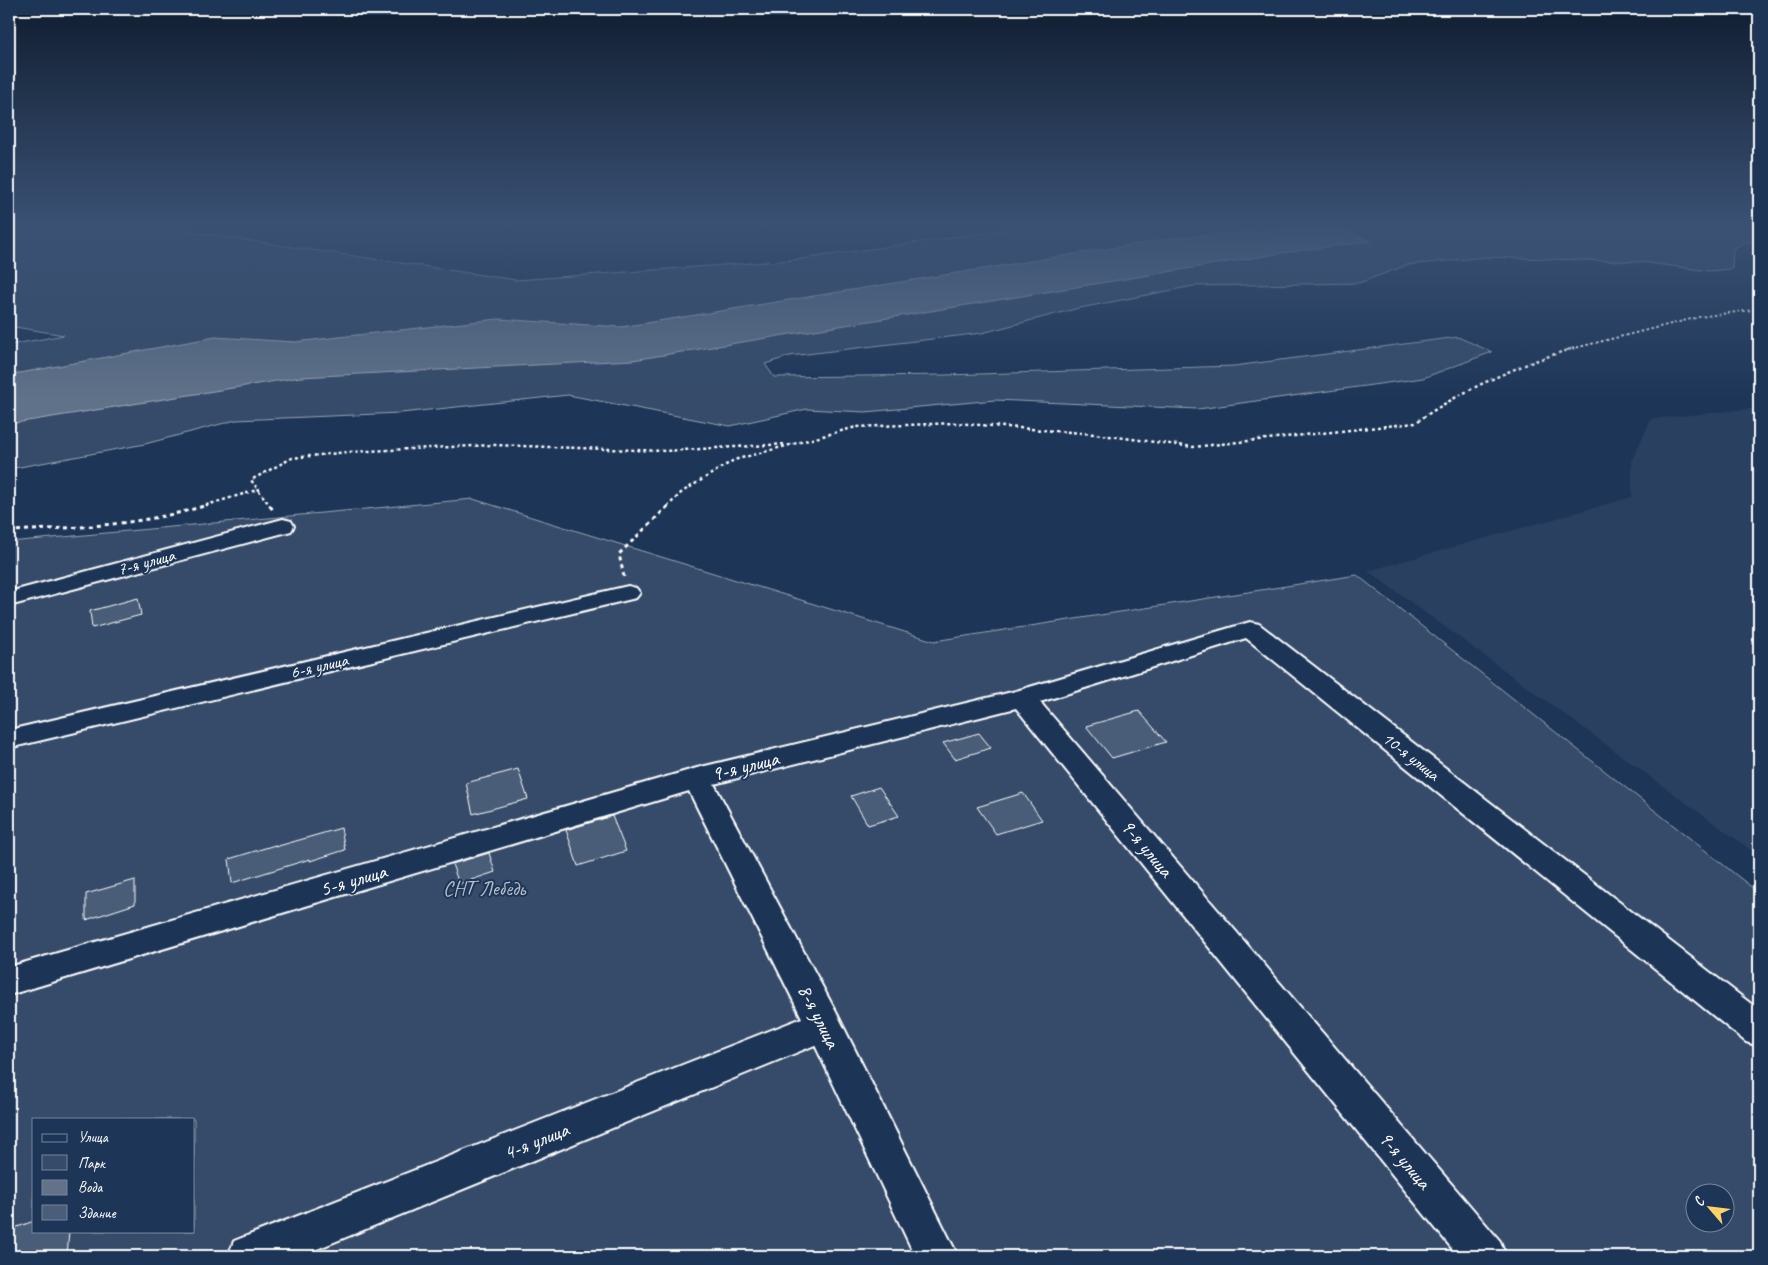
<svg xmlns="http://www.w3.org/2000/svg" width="1768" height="1265" font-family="Caveat,sans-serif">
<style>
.built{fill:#2a4161}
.green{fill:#364b69;stroke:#9aa5b4;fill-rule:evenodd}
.water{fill:#617289;stroke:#a0aab8}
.building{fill:#4a5d79;stroke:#fff}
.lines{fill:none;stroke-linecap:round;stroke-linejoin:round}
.street-casing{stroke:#fff;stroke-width:4}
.path-far2{stroke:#fff;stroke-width:2;stroke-dasharray:2.5 2.5;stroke-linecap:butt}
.path-far1{stroke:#fff;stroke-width:2.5;stroke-dasharray:3 3;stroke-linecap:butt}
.path{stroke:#fff;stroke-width:3;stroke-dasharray:4 4;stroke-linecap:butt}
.street{fill:#1d3557;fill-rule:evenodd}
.labels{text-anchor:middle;stroke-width:4;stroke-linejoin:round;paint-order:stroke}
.street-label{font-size:18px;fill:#fff;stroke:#1d3557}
.near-street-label{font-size:21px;fill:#fff;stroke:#1d3557}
.near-park-label{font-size:21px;fill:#b9c0ca;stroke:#1d3557}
</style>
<rect width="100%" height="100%" fill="#1d3557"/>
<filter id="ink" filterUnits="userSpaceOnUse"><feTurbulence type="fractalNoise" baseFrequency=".02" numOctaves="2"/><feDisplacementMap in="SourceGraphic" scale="10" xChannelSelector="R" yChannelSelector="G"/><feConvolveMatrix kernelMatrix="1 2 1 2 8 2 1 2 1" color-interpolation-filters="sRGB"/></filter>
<g filter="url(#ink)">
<!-- built -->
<polygon class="built" points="1759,408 1759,856 1368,571 1632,497 1632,460 1651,419"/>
<!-- green -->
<g class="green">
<polygon points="9,224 170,224 198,233 516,280 793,260 1045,224 1759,224 1759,241 1743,243 1733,249 1732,269 1708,271 1642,262 1486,257 1407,265 1359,283 1193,286 1075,309 982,333 790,356 765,364 774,377 946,375 1234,366 1458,337 1492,352 1423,378 1198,409 995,400 865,412 807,409 730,426 568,395 401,413 236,420 145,444 9,469 9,345 64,335 9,326"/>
<path d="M473,499l461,142 423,-66 402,318v363h-1750v-714zM34,1119h160v112h-160zM1696,1192h30v30h-30z"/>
</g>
<!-- water -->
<polygon class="water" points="1332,226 1371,241 1289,252 633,360 301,377 9,424 9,375 215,337 295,342 498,319 621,327 1181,237"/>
<!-- building -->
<g class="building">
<polygon points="138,598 141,615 92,628 90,611"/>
<polygon points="1139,711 1166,742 1112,758 1086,726"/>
<polygon points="979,733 991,748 955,759 943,743"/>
<polygon points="518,769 528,799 473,814 466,783"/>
<polygon points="879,787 899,816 868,825 851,796"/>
<polygon points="1023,793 1042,820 996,834 977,807"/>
<polygon points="612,816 626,851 578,866 566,830"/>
<polygon points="341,828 345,850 310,861 310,859 232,883 229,859 275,845 275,847"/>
<polygon points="489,853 495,872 459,884 452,864"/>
<polygon points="135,880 135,904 86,920 86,894"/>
<polygon points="34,1221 34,1231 69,1231 67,1256 9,1256 9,1230"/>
</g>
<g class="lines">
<defs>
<g id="street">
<polygon points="283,519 291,521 294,526 291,531 9,606 9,592"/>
<polygon points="628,586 636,588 640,593 636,598 9,748 9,730"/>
<polygon points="1250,622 1259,624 1759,1010 1759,1046 1746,1042 1246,638 1040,702 1500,1241 1506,1256 1458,1256 1016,708 714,784 837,1014 958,1256 915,1256 815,1045 300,1256 228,1256 234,1241 802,1018 689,791 9,995 9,967 697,768 1016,691"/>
</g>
</defs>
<!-- street casing -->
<use href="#street" class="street-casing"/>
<!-- path-far2 -->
<polyline class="path-far2" points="1567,350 1699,317 1759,309"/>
<!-- path-far1 -->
<g class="path-far1">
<polyline points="200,507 260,489"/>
<polyline points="271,507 251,480 292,458 348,452 493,445 665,451 787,444"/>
<path d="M667,507l15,-15 52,-32 122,-33 99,-4 139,11 99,13 222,-24c45,-32 103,-58 156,-74"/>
</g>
<!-- path -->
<g class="path">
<polyline points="270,506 273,510"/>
<path d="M9,531c66,-3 132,-6 195,-25"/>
<polyline points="624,577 619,554 668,506"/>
</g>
<!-- street -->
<use href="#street" class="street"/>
</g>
</g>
<!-- sky -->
<linearGradient id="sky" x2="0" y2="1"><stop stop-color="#101d30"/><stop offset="0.56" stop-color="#3a5174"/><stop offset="1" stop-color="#3a5174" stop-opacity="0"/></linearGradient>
<rect width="1768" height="401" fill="url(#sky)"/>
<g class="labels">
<!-- street labels -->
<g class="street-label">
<text transform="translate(146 562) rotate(-15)" y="6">7-я улица</text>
<text transform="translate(319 666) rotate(-13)" y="6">6-я улица</text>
<text transform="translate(1411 756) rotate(38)" y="6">10-я улица</text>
</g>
<!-- near-street labels -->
<g class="near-street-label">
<text transform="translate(745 766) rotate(-14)" y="7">9-я улица</text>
<text transform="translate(1147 848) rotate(50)" y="7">9-я улица</text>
<text transform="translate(353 880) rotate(-16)" y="7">5-я улица</text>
<text transform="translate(819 1016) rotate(63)" y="7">8-я улица</text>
<text transform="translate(536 1141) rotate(-22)" y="7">4-я улица</text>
<text transform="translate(1405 1160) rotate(50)" y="7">9-я улица</text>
</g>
<!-- near-park labels -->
<g class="near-park-label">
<text x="484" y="895">СНТ Лебедь</text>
</g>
</g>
<!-- margin -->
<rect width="1768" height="1265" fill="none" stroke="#1d3557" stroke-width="30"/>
<rect x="15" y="15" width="1738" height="1235" fill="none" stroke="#fff" stroke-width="2" filter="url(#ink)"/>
<!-- legend -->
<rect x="32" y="1118" width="162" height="115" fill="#1d3557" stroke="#77869a"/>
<rect x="42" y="1134" width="25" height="8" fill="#1d3557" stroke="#77869a"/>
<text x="78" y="1142" font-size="15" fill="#ffffff">Улица</text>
<rect x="42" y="1155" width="25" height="15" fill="#364b69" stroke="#77869a"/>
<text x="78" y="1168" font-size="15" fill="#ffffff">Парк</text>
<rect x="42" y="1180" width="25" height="15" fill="#617289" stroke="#77869a"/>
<text x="78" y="1192" font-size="15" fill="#ffffff">Вода</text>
<rect x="42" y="1205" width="25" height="15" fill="#4a5d79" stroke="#77869a"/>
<text x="78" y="1218" font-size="15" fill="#ffffff">Здание</text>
<!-- north arrow -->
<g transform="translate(1710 1208) rotate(298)"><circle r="24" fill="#1d3557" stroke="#77869a"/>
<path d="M0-4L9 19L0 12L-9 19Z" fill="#ffd166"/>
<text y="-8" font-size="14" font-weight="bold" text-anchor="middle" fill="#ffffff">С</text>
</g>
</svg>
